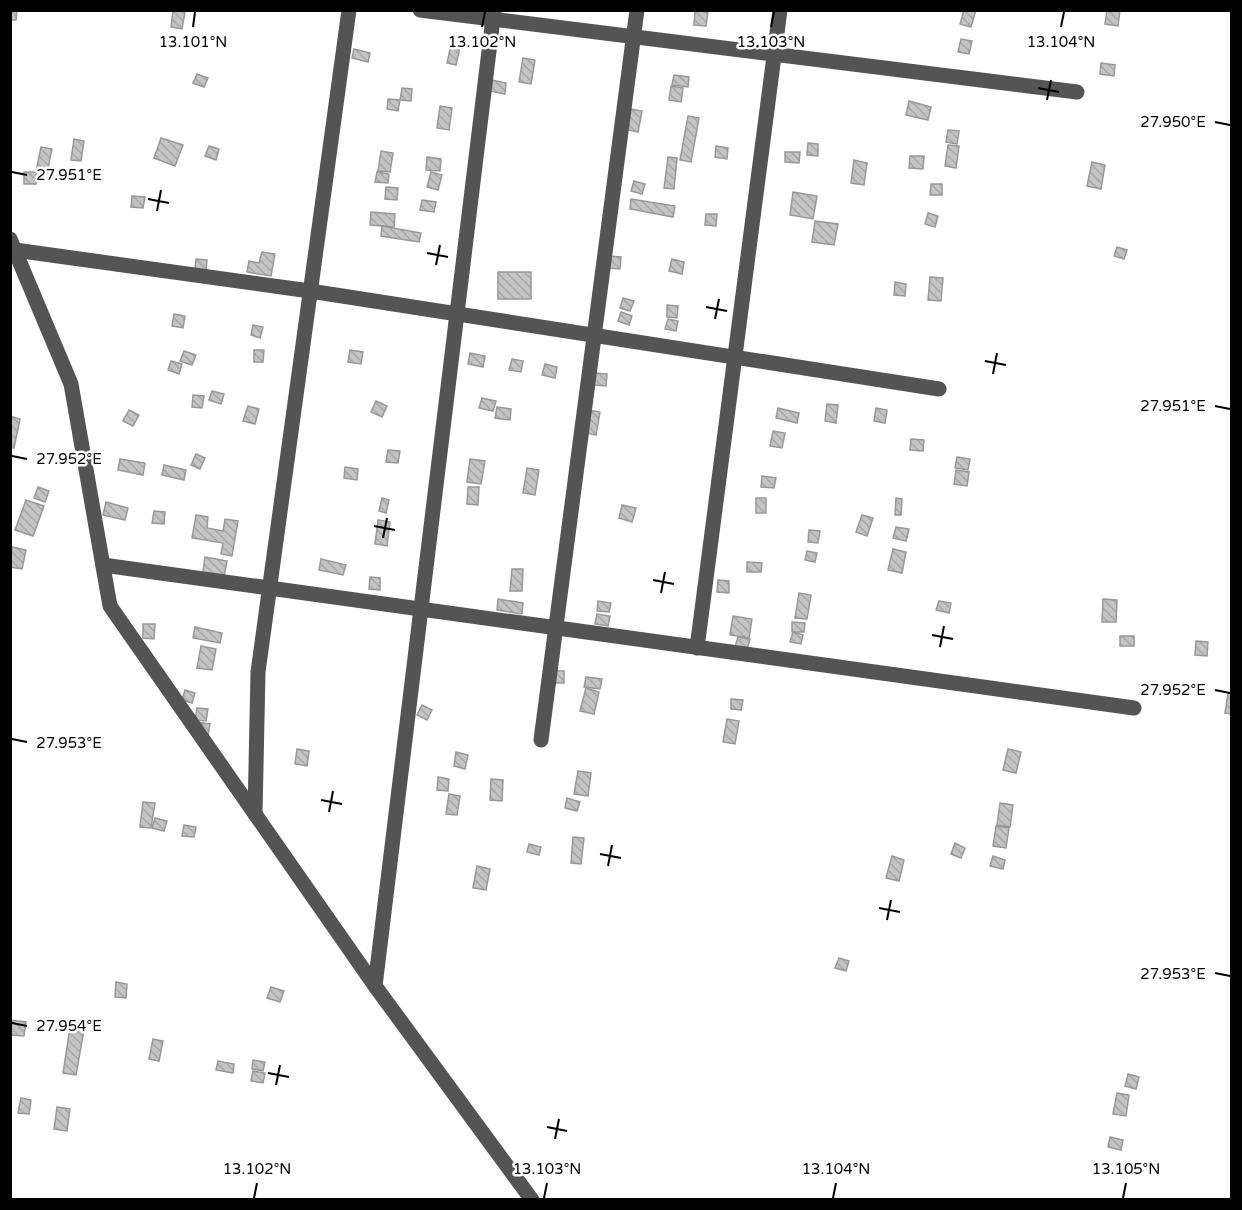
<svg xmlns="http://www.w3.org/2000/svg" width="1242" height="1210" font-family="'Varela Round',sans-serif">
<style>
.building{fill:url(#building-back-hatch);stroke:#989898;stroke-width:1.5}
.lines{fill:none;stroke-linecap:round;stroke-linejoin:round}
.minor{stroke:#545454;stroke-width:15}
.ticks{fill:none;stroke:#000;stroke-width:2}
.ticks-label{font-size:15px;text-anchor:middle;fill:#000;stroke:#fff;stroke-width:5;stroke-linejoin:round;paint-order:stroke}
</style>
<defs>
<pattern id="building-back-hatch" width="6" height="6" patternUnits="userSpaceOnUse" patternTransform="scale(1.5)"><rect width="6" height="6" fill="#c4c4c4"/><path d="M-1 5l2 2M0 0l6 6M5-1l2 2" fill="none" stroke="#a7a7a7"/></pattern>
</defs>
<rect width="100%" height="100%" fill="#fff"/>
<!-- building -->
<g class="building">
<polygon points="10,10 17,10 16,20 10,20"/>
<polygon points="173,10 185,12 182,29 171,27"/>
<polygon points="964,10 976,10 971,27 960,24"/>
<polygon points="1107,10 1120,10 1118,26 1105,24"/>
<polygon points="695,11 708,12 706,26 694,25"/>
<polygon points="961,39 972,41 969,54 958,52"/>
<polygon points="451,45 460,47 456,65 447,63"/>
<polygon points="354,49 370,53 368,62 352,58"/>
<polygon points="523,58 535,60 531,84 519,82"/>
<polygon points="1101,63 1115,65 1114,76 1100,74"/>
<polygon points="197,74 208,78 204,87 193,83"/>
<polygon points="674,75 689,77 688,87 672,85"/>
<polygon points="492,80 506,83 505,94 490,91"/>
<polygon points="671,86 683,88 681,102 669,100"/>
<polygon points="402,88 412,89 411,101 400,100"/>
<polygon points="388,99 400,100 398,111 387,109"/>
<polygon points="909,101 931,107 928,120 906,115"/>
<polygon points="440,106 452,108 449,130 437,128"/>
<polygon points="631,109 642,111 638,132 628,130"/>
<polygon points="688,116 699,118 691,162 680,160"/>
<polygon points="948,130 959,131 957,144 946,142"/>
<polygon points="161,138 183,145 175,166 154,158"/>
<polygon points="74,139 84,141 81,161 71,160"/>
<polygon points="808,143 818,144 818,156 807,155"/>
<polygon points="948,145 959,146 956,168 945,166"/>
<polygon points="209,146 219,149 216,160 205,156"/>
<polygon points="716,146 728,148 727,159 715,157"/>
<polygon points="41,147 52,149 47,173 36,171"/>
<polygon points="381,151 393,153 390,172 378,171"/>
<polygon points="785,152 800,152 799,163 785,162"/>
<polygon points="910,156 924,156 923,169 909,168"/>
<polygon points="427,157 441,159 440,171 426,170"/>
<polygon points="668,157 677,158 674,189 664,188"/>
<polygon points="854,160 867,163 864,185 851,183"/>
<polygon points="1092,162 1105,165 1101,189 1087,186"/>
<rect x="24" y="172" width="12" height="12"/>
<polygon points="377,172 389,174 388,183 375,182"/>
<polygon points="431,172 442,175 438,190 427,187"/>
<polygon points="634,181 645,184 642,194 631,191"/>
<polygon points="931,184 942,184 942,195 930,195"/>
<polygon points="386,187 398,188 397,200 385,199"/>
<polygon points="793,192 817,196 813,219 790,215"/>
<polygon points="132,196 145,197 143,208 131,207"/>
<polygon points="631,199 675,206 673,217 630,209"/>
<polygon points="422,200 436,202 434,212 420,210"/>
<polygon points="371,212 395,214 394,227 370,225"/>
<polygon points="928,213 938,216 935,227 925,224"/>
<polygon points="706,214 717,214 716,226 705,225"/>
<polygon points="815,221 838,224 834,245 812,242"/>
<polygon points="382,226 421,233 419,242 381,236"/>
<polygon points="1117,247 1127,250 1124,259 1114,256"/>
<polygon points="262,252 275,254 271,276 247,272 249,261 259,263"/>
<polygon points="608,256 621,257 620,269 607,268"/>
<polygon points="196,259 207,260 206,270 195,269"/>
<polygon points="672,259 684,262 682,274 669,271"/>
<rect x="498" y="272" width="33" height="27"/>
<polygon points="930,277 943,278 941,301 928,300"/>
<polygon points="895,282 906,284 905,296 894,295"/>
<polygon points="623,298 634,301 630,311 620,308"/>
<polygon points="667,305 678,306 677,318 667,317"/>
<polygon points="621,312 632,316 629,325 618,321"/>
<polygon points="174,314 185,316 183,328 172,326"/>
<polygon points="668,319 678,321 676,331 665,329"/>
<polygon points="253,325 263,327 260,338 251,335"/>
<polygon points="254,350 264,350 263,362 254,362"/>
<polygon points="350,350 363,352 361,364 348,362"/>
<polygon points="184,351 196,355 192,365 180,361"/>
<polygon points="470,353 485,356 483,367 468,364"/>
<polygon points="512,359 523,361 521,372 509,370"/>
<polygon points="171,361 182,364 179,374 168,370"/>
<polygon points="545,364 557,367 555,378 542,375"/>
<polygon points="594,373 607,374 606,386 593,385"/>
<polygon points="212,391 224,394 221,404 209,400"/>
<polygon points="193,395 204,396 202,408 192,407"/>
<polygon points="482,398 496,401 493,411 479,408"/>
<polygon points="376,401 387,406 382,417 371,412"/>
<polygon points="827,404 838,405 836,423 825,421"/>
<polygon points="248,406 259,409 255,424 243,421"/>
<polygon points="497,407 511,409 510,420 495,418"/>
<polygon points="778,408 799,413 797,423 776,418"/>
<polygon points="876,408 887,410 885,423 874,421"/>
<polygon points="129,410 139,415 133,426 123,421"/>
<polygon points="589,410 600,412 596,435 585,433"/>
<polygon points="10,416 20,419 14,448 10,447"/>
<polygon points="773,431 785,433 782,448 770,446"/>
<polygon points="911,439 924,440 923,451 910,450"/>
<polygon points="388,450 400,451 398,463 386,462"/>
<polygon points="196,454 205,458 200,469 191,465"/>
<polygon points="957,457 970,459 968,470 955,468"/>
<polygon points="120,459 145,463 143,475 118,470"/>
<polygon points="470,459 485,461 481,484 467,482"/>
<polygon points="164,465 186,470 184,480 162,475"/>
<polygon points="345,467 358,469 357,480 344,478"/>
<polygon points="527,468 539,470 535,495 523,493"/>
<polygon points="956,470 969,472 967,486 954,484"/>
<polygon points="762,476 776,478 774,488 761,487"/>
<polygon points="38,487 49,491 45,502 34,498"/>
<polygon points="468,487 479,487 478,505 467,504"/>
<polygon points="382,498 389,500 386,513 379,511"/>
<rect x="756" y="498" width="10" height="15"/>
<polygon points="896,498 902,499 901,515 895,515"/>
<polygon points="26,500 44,506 33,536 15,530"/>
<polygon points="106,502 128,508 125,520 103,515"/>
<polygon points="622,505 636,508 632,522 619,518"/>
<polygon points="154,511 165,512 164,524 152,523"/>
<polygon points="196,515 208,517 207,528 223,531 225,519 238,521 232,556 221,554 223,543 192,538"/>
<polygon points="862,515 873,518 867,536 856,532"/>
<polygon points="378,520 390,522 387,546 375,544"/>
<polygon points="896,527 909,529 906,541 893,538"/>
<polygon points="809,530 820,531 818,543 808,542"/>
<polygon points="12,547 26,550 22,569 10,567 10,556"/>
<polygon points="893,549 906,552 902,573 888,570"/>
<polygon points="807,551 817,553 815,562 805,560"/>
<polygon points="205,557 227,561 223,581 202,578"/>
<polygon points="321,559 346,565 343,575 319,570"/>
<polygon points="747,562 762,563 761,572 747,572"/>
<polygon points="512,569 523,569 522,591 510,591"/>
<polygon points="370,577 380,578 380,590 369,589"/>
<polygon points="718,580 729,581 729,593 717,592"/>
<polygon points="799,593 811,595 807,619 795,618"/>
<polygon points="498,599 523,603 522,614 497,610"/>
<polygon points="1103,599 1117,600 1116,622 1102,622"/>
<polygon points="598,601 611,603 609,612 597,611"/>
<polygon points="939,601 951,603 949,613 936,610"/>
<polygon points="597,614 610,616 608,626 595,624"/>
<polygon points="733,616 752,619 749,638 730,635"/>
<polygon points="792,622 805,623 804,632 792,632"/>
<polygon points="143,624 155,624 154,639 143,638"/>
<polygon points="195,627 222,633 220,643 193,638"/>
<polygon points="793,632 803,635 801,644 790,642"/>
<rect x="1120" y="636" width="14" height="10"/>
<polygon points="738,637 750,639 747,650 735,647"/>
<polygon points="1196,641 1208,642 1207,656 1195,655"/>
<polygon points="201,646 216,649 212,670 197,668"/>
<rect x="553" y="671" width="11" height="12"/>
<polygon points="586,677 602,679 600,689 584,687"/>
<polygon points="586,688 599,692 594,714 580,711"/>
<polygon points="185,690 195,693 192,703 182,700"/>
<polygon points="1228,693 1232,694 1232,714 1225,713"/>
<polygon points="731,699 743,700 741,710 731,709"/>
<polygon points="422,705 432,710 427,720 417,715"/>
<polygon points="197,708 208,709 206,721 195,720"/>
<polygon points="727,719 739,721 735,744 723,742"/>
<polygon points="196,722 210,724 208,736"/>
<polygon points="297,749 309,751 307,766 295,764"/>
<polygon points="1008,749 1021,752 1016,773 1003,770"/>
<polygon points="456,752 468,755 465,769 454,766"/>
<polygon points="578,771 591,773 588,796 574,794"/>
<polygon points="438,777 449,779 448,791 437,790"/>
<polygon points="491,779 503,780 502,801 490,800"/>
<polygon points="449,794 460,796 457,815 446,814"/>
<polygon points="567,798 580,802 577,811 565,808"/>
<polygon points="143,802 155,803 151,828 140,827"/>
<polygon points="1000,803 1013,805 1010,827 997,825"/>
<polygon points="155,818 167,821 164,831 152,828"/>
<polygon points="184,825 196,827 194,837 182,836"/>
<polygon points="996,826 1009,828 1006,848 993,846"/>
<polygon points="573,837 584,838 581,864 571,863"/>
<polygon points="955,843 965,848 961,858 951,854"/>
<polygon points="529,844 541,847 539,855 527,852"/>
<polygon points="892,856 904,860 899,881 886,878"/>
<polygon points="993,856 1005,860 1003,869 990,866"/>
<polygon points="477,866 490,869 486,890 473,888"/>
<polygon points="839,958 849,961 846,971 835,968"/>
<polygon points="116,982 127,984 126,998 115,997"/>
<polygon points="271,987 284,991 280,1002 267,998"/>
<polygon points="10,1020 26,1022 24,1036 10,1035"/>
<polygon points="70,1028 84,1030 76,1075 63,1073"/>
<polygon points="153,1039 163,1041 159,1061 149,1059"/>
<polygon points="253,1060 265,1062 263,1071 252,1069"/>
<polygon points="218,1061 234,1064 233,1073 216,1070"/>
<polygon points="253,1071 265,1073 263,1083 251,1081"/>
<polygon points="1128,1074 1139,1077 1136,1089 1125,1086"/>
<polygon points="1117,1093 1129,1095 1126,1116 1113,1114"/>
<polygon points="21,1098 31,1100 29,1114 18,1113"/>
<polygon points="57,1107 70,1109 67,1131 54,1129"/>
<polygon points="1110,1137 1123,1140 1121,1150 1108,1147"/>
</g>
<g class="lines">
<!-- minor -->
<g class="minor">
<polyline points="420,10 1077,92"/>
<polyline points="10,239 71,384 110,606 375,986 532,1200"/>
<polyline points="15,250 310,291 939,389"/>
<polyline points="103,565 1134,708"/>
<polyline points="697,648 780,10"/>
<polyline points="541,740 637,10"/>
<polyline points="255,814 258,672 349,10"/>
<polyline points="375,986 494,10"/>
</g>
</g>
<!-- ticks -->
<path class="ticks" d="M193,27l2,-15M482,27l3,-15M771,27l3,-15M1061,27l3,-15M1038,88l21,4M1047,100l4,-20M1215,122l15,3M12,172l15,3M148,199l21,4M157,211l4,-21M427,253l21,4M436,265l4,-20M706,307l21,4M715,319l4,-20M985,361l21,4M993,374l4,-21M1215,406l15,3M12,456l15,3M374,526l21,4M383,538l4,-20M653,580l21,4M661,593l4,-21M932,635l21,4M940,647l4,-21M1215,690l15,3M12,739l15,3M321,800l21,4M329,812l4,-21M600,854l21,4M608,866l4,-21M879,908l21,4M887,920l4,-20M1215,973l15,3M12,1023l15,3M268,1073l21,4M276,1085l4,-20M547,1127l20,4M555,1139l4,-20M254,1198l3,-15M544,1198l3,-15M833,1198l3,-15M1123,1198l3,-15"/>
<g class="ticks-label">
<text x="193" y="47">13.101°N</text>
<text x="482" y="47">13.102°N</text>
<text x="771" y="47">13.103°N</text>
<text x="1061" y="47">13.104°N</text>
<text x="1173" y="127">27.950°E</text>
<text x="69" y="180">27.951°E</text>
<text x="1173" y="411">27.951°E</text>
<text x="69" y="464">27.952°E</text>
<text x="1173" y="695">27.952°E</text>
<text x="69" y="748">27.953°E</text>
<text x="1173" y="979">27.953°E</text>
<text x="69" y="1031">27.954°E</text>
<text x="257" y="1174">13.102°N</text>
<text x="547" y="1174">13.103°N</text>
<text x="836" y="1174">13.104°N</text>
<text x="1126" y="1174">13.105°N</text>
</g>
<!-- border -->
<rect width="1242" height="1210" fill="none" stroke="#000000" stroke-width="24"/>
</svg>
